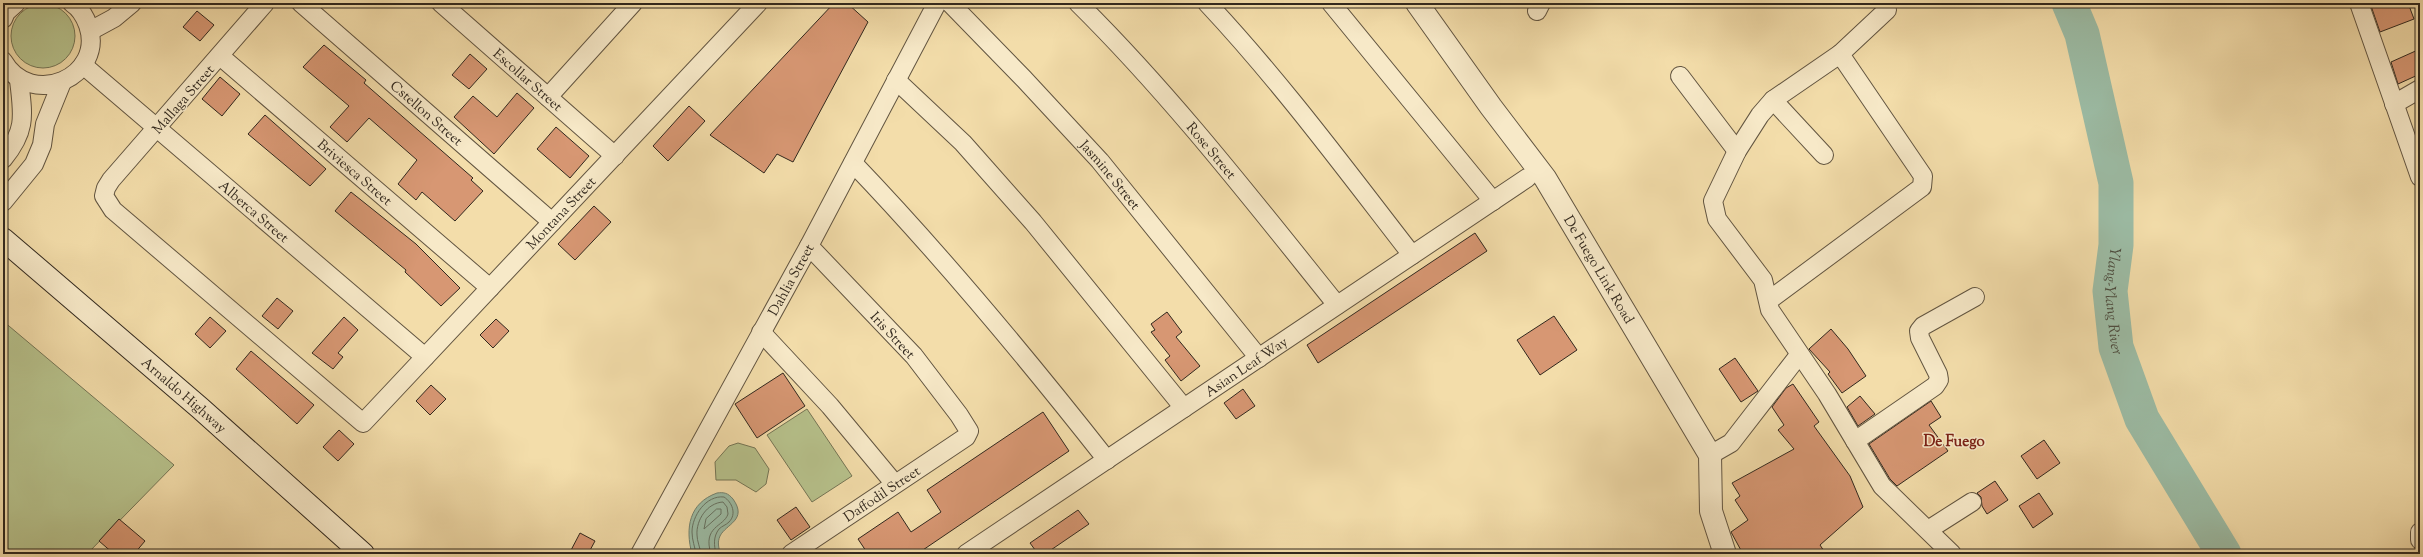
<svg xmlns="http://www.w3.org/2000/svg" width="2423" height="557" font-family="'Sorts Mill Goudy',serif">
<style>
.green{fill:#b7c28c;stroke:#747555}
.water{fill:#9cbca5;stroke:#71816f}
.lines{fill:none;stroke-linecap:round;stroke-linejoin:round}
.shore{stroke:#667262;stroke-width:1}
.river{stroke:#9cbca5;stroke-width:35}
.building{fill:#d79773;stroke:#31281e}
.minor-casing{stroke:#625541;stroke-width:20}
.tertiary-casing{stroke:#625541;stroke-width:24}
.secondary-casing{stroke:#31281e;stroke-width:24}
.minor{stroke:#f7e9c8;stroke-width:18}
.tertiary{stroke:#f7e9c8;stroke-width:22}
.secondary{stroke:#f7e9c8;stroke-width:22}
.labels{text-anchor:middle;stroke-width:3;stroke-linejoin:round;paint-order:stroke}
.street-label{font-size:14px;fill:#31281e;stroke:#f7e9c8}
.water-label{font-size:15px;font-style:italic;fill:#4c4d40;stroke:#f7e9c8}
.neighbourhood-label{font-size:15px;font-weight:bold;fill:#7a1f14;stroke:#f7e9c8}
</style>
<rect width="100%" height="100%" fill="#f3ddaa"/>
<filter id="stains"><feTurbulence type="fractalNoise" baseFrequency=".005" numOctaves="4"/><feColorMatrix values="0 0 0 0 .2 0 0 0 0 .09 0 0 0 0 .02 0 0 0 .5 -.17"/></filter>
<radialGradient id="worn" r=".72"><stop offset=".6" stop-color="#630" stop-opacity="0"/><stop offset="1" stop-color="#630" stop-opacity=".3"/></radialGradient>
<!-- green -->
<g class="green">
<circle cx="43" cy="36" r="32"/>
<polygon points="3,321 174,465 87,554 3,554"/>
<polygon points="807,409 852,476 812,502 767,435"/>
<polygon points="738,443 755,448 769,469 766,484 756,492 736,480 716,480 715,462 729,446"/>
</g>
<!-- water -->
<path class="water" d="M717,493c7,-1 11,0 16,6 15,21 -7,25 -13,37 -3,7 -1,11 0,18h-28c-7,-26 -3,-51 25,-61z"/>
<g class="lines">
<!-- shore -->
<g class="shore">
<polygon points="717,509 721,509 721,514 704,529 706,519"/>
<path d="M696,554c-1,-7 -4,-14 -4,-22 0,-16 14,-37 32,-35 8,5 13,17 5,25 -3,3 -7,4 -10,7 -6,8 -5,16 -3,25"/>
<path d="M701,554c-1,-7 -4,-13 -4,-19 -1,-15 10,-32 26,-33l4,5 1,7c-4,13 -26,12 -17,40"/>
</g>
<!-- river -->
<path class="river" id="s1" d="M2069,3l13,31 34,149v62l-6,46 6,56 26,72 82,135"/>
</g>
<!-- building -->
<g class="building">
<polygon points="834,3 847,3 868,22 793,162 777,154 764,173 710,135"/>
<polygon points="2370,3 2408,3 2414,19 2380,32"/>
<polygon points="197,11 214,25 200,41 183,27"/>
<polygon points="324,45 366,80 364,83 473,178 471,180 483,191 455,221 422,192 416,200 398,184 417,160 369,118 347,142 330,127 349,106 303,67"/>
<polygon points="2420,49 2420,74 2398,84 2391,62"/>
<polygon points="470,54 487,69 469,89 452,75"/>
<polygon points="220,77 240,94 222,116 202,99"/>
<polygon points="517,93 534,108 494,154 454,117 473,96 497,117"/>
<polygon points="689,106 705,121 668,161 653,146"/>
<polygon points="265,115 326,169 310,186 248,134"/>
<polygon points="556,127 589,156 570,178 537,149"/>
<polygon points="351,192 416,244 460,288 441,306 405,272 406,270 335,211"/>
<polygon points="594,206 611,222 575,260 558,244"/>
<polygon points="1475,233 1487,251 1318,363 1307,345"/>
<polygon points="277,298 293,311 278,329 262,316"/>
<polygon points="1167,312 1182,332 1176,337 1200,366 1181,381 1165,360 1170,356 1151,332 1155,330 1151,324"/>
<polygon points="1554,316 1577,350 1540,375 1517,340"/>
<polygon points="210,317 226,331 210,348 195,334"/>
<polygon points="344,317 358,330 338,353 343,357 333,369 312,353"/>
<polygon points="496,319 509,331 493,348 480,335"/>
<polygon points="1831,329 1848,349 1866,376 1842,393 1828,374 1830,372 1809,349"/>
<polygon points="251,351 314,405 297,424 236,369"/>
<polygon points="1735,358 1758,391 1741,402 1719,369"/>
<polygon points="783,373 805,406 757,438 735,404"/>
<polygon points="1793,384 1819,422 1814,426 1850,476 1863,507 1820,545 1826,554 1743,554 1731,532 1748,520 1735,500 1740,496 1732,483 1794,449 1778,430 1784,425 1772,407 1786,388"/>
<polygon points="431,385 446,399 430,415 416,401"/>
<polygon points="1243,389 1255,406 1236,419 1224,403"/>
<polygon points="1860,396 1875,414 1858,426 1847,407"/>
<polygon points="1931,401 1941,417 1929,425 1948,451 1897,486 1890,479 1869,444"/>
<polygon points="1043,412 1069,451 917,554 868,554 858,539 898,512 911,532 941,512 927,490"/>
<polygon points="339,430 354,444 338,461 323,447"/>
<polygon points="2044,440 2060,463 2037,479 2021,456"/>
<polygon points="1995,481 2008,500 1987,514 1982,506 1981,497 1977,493"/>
<polygon points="2039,493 2053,514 2033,528 2019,506"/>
<polygon points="796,507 810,527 791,540 777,520"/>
<polygon points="1078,510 1089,524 1045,554 1038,554 1030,543"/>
<polygon points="119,519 145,541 134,554 114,554 99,541"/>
<polygon points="580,533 595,541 588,554 569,554"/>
</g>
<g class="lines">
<defs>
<g id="minor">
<path id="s2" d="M265,3l-154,177 -5,8 -2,8 9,14 250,213 395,-420"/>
<path id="s3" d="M301,3l251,219"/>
<path id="s4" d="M441,3l174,153"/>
<path id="s5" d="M950,3l74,76 76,82 159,197"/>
<path id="s6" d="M1078,3c94,93 176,199 259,302"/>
<path d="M1207,3c74,79 139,167 205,252"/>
<polyline points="1331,3 1493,201"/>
<polyline points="2359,3 2420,177"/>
<polyline points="1537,11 1541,3"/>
<polyline points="3,19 6,12 16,3"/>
<polyline points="90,31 114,18 132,3"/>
<polyline points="1840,54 1887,10"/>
<path id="s7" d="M220,56l270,232"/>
<path d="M3,61c28,49 103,16 85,-36 -3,-8 -8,-17 -16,-22"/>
<path id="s8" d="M83,65l342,292"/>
<polyline points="1680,76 1737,151"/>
<polyline points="896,80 963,143 1033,222 1184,408"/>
<polyline points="548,97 633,3"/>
<polyline points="1773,100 1824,155"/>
<polyline points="2394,104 2420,89"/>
<path d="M3,159c24,-29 20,-44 16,-79"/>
<path d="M853,163c90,94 173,194 254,297"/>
<polyline points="3,202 34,164 42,145 45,124 62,82"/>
<polyline points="1768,301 1922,187 1923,176 1840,54 1773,100 1760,115 1737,151 1713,201 1717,219 1763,280 1770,310 1827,394 1882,486 1952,554"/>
<polyline points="761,332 830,406 894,483"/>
<polyline points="1855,441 1935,386 1939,380 1938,374 1920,338 1919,331 1923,326 1975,297"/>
<polyline points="1710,455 1731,443 1799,355"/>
<polyline points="1928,530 1972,502"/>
<polyline points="2420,532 2420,540"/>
<path id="s9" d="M640,554l169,-308 128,-243"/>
<path id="s10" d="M791,554l175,-117 3,-6 -10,-16 -45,-59 -105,-110"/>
<path id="s11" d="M966,554l561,-376"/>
</g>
<g id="tertiary">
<path id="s12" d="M1417,3l74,104 54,71 165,277 1,56 14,43"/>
</g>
<g id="secondary">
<path id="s13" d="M3,239l197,169 163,146"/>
</g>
</defs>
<!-- minor casing -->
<use href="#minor" class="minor-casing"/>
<!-- tertiary casing -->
<use href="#tertiary" class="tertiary-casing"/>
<!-- secondary casing -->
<use href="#secondary" class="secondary-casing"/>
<!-- minor -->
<use href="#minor" class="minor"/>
<!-- tertiary -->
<use href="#tertiary" class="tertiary"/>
<!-- secondary -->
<use href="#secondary" class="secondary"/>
</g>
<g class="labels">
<!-- street labels -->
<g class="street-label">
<text dy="5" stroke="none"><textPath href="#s4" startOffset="116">Escollar Street</textPath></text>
<text transform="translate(183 99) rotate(-49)" y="5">Mallaga Street</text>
<text dy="5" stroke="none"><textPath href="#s3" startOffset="167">Cstellon Street</textPath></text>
<text dy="5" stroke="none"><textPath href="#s6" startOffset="199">Rose Street</textPath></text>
<text dy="5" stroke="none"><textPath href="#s7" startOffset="178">Briviesca Street</textPath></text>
<text dy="5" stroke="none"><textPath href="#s5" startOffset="235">Jasmine Street</textPath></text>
<text dy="5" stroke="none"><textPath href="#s8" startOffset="225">Alberca Street</textPath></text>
<text dy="5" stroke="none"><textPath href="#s2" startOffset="886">Montana Street</textPath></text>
<text dy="5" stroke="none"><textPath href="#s12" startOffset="323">De Fuego Link Road</textPath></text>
<text dy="5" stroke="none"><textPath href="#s9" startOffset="313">Dahlia Street</textPath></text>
<text transform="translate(893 335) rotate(47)" y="5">Iris Street</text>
<text dy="5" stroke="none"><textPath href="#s11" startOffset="337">Asian Leaf Way</textPath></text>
<text dy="5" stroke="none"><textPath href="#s13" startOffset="239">Arnaldo Highway</textPath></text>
<text dy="5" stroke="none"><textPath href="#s10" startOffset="109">Daffodil Street</textPath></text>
</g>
<!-- water labels -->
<g class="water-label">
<text dy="5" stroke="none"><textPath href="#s1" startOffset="305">Ylang-Ylang River</textPath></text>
</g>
<!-- neighbourhood labels -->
<g class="neighbourhood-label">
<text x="1954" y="446">De Fuego</text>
</g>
</g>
<!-- margin -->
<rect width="2423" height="557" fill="none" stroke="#f3ddaa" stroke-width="16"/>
<rect x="4" y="4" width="2415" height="549" fill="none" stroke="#31281e" stroke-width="2"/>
<rect x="8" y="8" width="2407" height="541" fill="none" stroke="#31281e"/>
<rect width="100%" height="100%" filter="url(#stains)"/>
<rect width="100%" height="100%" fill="url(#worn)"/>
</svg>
